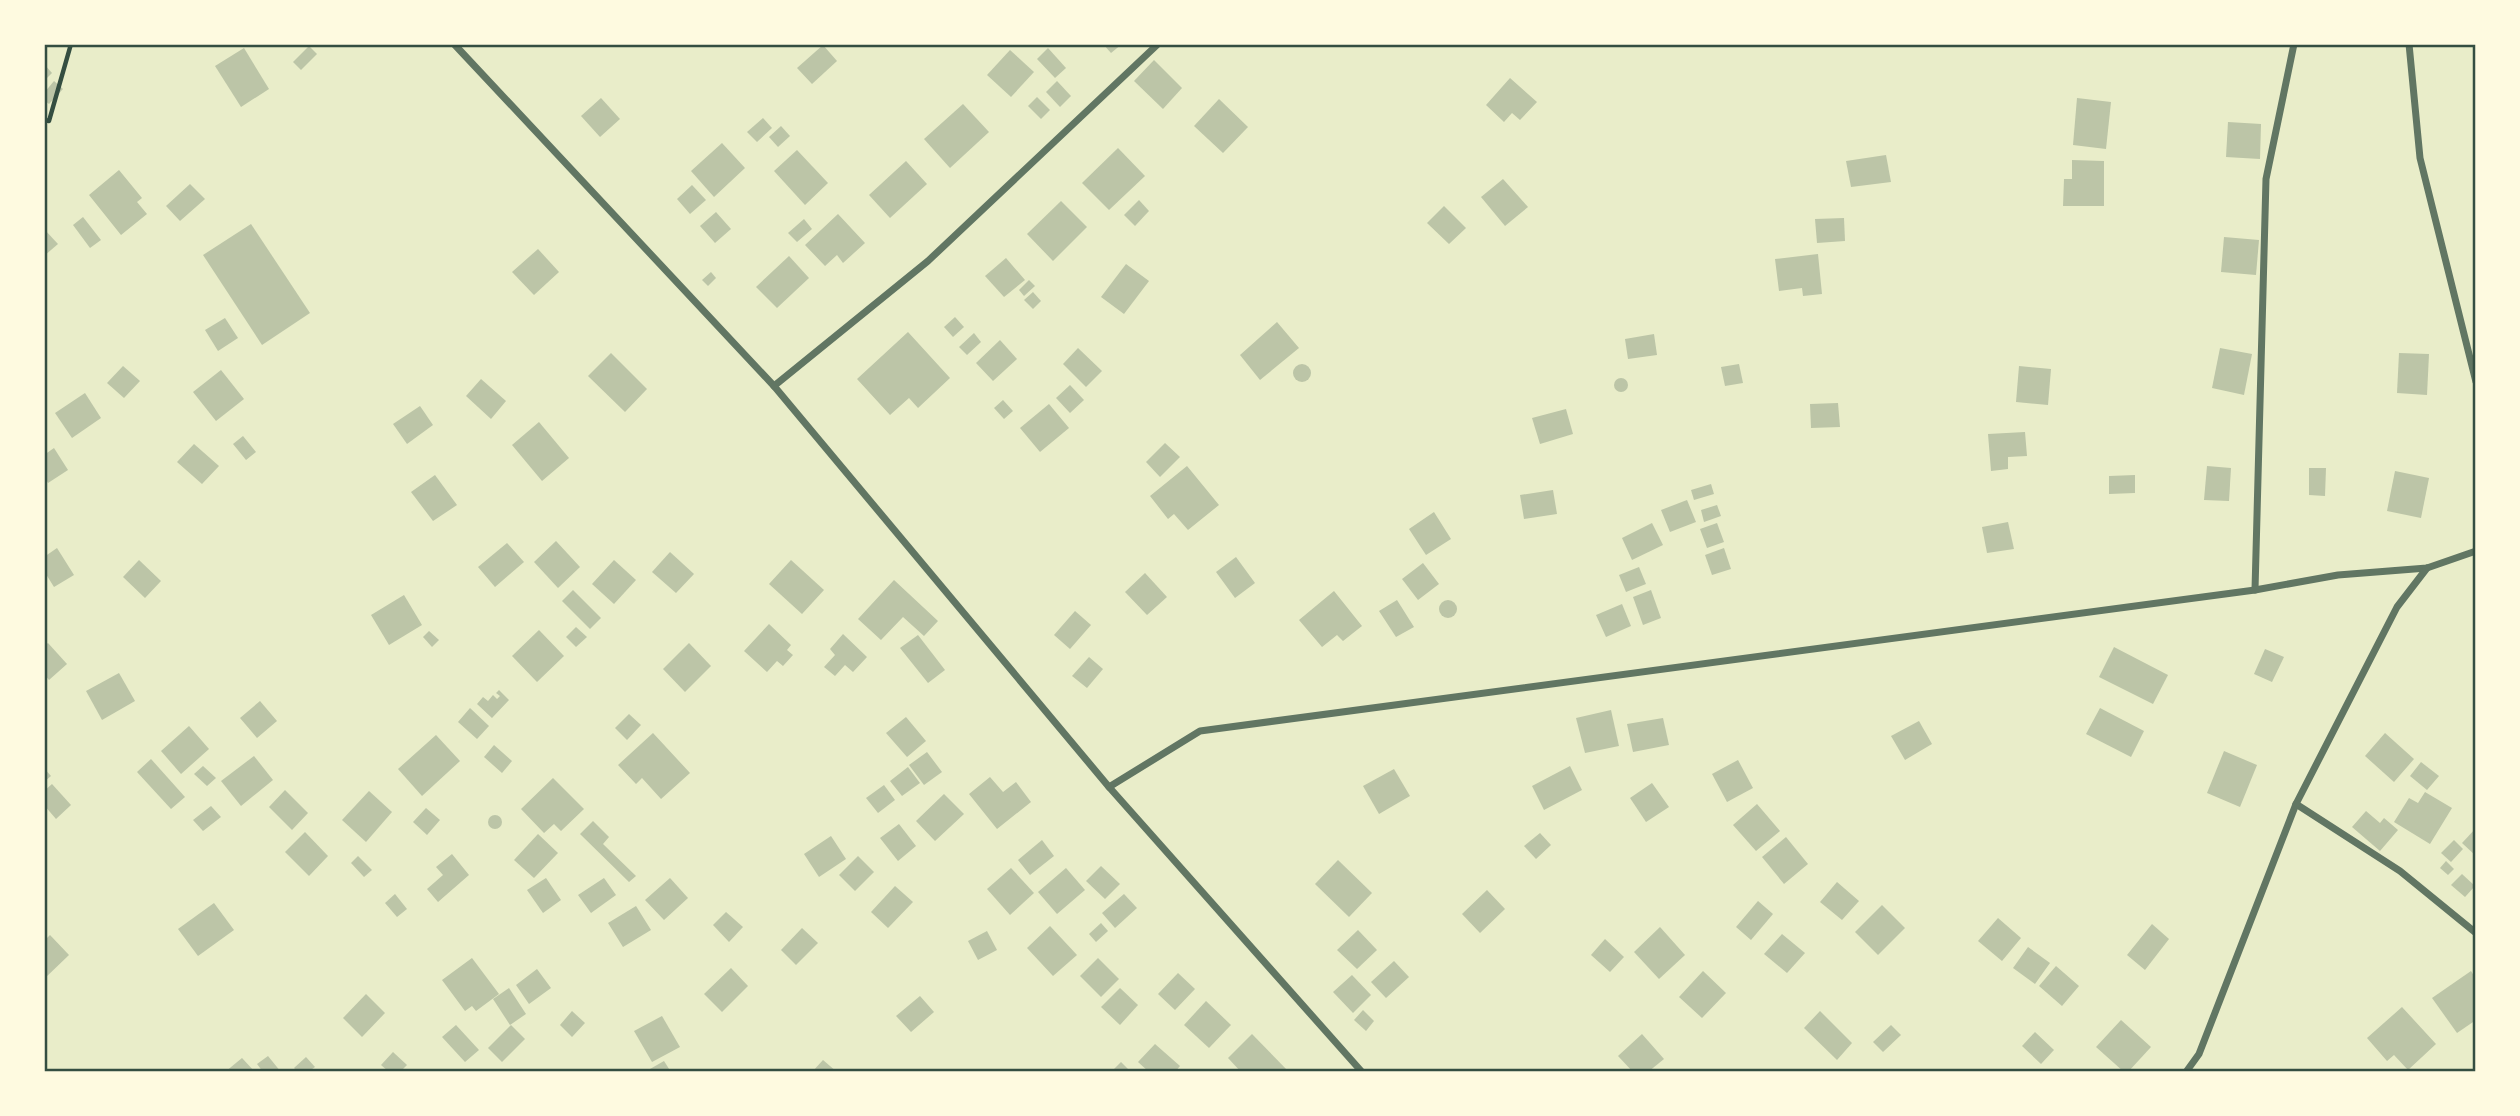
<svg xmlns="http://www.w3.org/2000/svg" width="2520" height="1116" font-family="Cabin,sans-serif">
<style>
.building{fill:#bcc5a7}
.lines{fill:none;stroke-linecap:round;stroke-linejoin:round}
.path{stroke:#344e41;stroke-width:4.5}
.minor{stroke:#617663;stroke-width:7}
.neatline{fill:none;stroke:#344e41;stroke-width:2.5}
</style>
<rect width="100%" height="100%" fill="#e9edc9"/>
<!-- building -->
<g class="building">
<polygon points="1103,44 1122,44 1111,53"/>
<polygon points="823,45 837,61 812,84 797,68"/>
<polygon points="309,46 317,54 301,70 293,62"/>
<polygon points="244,48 269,89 241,107 215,66"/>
<polygon points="1048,48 1066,68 1055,78 1037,59"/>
<polygon points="1010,50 1034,72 1011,97 987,75"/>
<polygon points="1154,60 1182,88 1163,109 1134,81"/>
<polygon points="44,64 52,73 44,81"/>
<polygon points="1510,78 1537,102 1520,120 1512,113 1504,122 1486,105"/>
<polygon points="54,81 63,89 49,104 44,100 44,93"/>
<polygon points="1057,81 1071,96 1060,107 1046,92"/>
<polygon points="1037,97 1050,110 1041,119 1028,106"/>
<polygon points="601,98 620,119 600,137 581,116"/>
<polygon points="2077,98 2111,102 2106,149 2073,145"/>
<polygon points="1219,99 1248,127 1223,153 1194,126"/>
<polygon points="963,104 989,132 950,168 924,139"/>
<polygon points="763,118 772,128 757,142 747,132"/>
<polygon points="2228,122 2261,124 2260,159 2226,157"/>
<polygon points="781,126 790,136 778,147 769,137"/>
<polygon points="722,143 745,168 714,197 691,171"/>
<polygon points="1118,148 1145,176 1109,210 1082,183"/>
<polygon points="797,150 828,183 805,205 774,171"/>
<polygon points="1886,155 1891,182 1851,187 1846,161"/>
<polygon points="2072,160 2104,161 2104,206 2063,206 2064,179 2072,179"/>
<polygon points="906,161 927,184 890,218 869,195"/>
<polygon points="119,170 142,198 137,202 147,214 121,235 89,195"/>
<polygon points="1503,179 1528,207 1505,226 1481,197"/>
<polygon points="190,184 205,199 180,221 166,206"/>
<polygon points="692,185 706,200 690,214 677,199"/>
<polygon points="1139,200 1149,211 1135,226 1124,215"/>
<polygon points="1061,201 1087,227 1053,261 1027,234"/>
<polygon points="1444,206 1466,228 1449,244 1427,223"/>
<polygon points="716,212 731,229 715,243 700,226"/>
<polygon points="838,214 865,243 843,263 837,255 825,266 805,245"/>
<polygon points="83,217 101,240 90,248 73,225"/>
<polygon points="1844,218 1845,241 1817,243 1815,219"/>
<polygon points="804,219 812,229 797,242 788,233"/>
<polygon points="251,224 310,313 262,345 203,255"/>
<polygon points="44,229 58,244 44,256"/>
<polygon points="2224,237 2259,240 2256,275 2221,272"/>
<polygon points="538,249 559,272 534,295 512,272"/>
<polygon points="1818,254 1822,294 1803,296 1802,288 1779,291 1775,259"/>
<polygon points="789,256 809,278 777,308 756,287"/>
<polygon points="1006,258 1025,280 1004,297 985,276"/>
<polygon points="1126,264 1149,281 1124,314 1101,297"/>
<polygon points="711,272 716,278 708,286 702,280"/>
<polygon points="1029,280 1035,286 1024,296 1019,290"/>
<polygon points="1033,292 1041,301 1033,309 1024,300"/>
<polygon points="955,317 964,327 953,337 944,327"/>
<polygon points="225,318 238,338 218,351 205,330"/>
<polygon points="1277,322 1299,348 1260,380 1240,355"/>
<polygon points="908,332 950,378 918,408 909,398 890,415 857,379"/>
<polygon points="974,333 981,342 967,355 959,347"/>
<polygon points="1654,334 1657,355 1628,359 1625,339"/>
<polygon points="1000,340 1017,359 993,381 976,363"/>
<polygon points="1078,348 1102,371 1086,387 1063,364"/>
<polygon points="2220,348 2252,354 2244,395 2212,388"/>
<polygon points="611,353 647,389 625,412 588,376"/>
<polygon points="2399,353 2429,354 2427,395 2397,393"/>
<circle cx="1302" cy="373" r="9"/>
<polygon points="1739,364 1743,383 1725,386 1721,367"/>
<polygon points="123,366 140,381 124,398 107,383"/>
<polygon points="2019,366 2051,369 2048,405 2016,402"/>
<polygon points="221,370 244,399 216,421 193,392"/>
<circle cx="1621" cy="385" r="7"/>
<polygon points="481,379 506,401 491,419 466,396"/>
<polygon points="1070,385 1084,400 1070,413 1056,398"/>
<polygon points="85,393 101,418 72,438 55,413"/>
<polygon points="1003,400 1013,411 1004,419 994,408"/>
<polygon points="1838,403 1840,427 1811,428 1810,404"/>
<polygon points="1049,404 1069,428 1040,452 1020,428"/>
<polygon points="420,406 433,425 407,444 393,424"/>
<polygon points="1566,409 1573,434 1540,444 1532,418"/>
<polygon points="539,422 569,458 542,481 512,445"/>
<polygon points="2025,432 2027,456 2008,457 2008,469 1991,471 1988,434"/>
<polygon points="243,436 256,452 246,460 233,444"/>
<polygon points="1165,443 1180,457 1160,477 1146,462"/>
<polygon points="194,444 219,466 202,484 177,462"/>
<polygon points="54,448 68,470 48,483 44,476 44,455"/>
<polygon points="1187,466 1219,505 1188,530 1174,514 1168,519 1150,496"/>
<polygon points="2207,466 2231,468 2229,501 2204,500"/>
<polygon points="2309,468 2326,468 2325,496 2309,495"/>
<polygon points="2395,471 2429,478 2421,518 2387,511"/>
<polygon points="435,475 457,505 433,521 411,492"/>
<polygon points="2135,475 2135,493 2109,494 2109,476"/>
<polygon points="1711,484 1714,494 1694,500 1691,490"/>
<polygon points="1553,490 1557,514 1524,519 1520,495"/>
<polygon points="1687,500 1696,522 1670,532 1661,510"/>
<polygon points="1717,505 1721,516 1704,522 1701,510"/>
<polygon points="1434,512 1451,539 1426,555 1409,529"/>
<polygon points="2008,522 2014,549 1987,553 1982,527"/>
<polygon points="1652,523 1663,545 1632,560 1622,538"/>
<polygon points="1717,523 1724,542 1707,548 1700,529"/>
<polygon points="556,541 580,567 558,588 534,562"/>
<polygon points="507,543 524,562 495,587 478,567"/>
<polygon points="57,548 74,575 54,587 44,571 44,557"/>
<polygon points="1724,548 1731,569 1712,575 1705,555"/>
<polygon points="670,552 694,574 676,593 652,572"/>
<polygon points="1236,557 1255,583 1235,598 1216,572"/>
<polygon points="139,560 161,581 145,598 123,577"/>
<polygon points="614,560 636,580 614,604 592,584"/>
<polygon points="791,560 824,590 802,614 769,584"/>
<polygon points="1423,563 1439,584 1418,600 1402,579"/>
<polygon points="1639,567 1646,584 1626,592 1619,575"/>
<polygon points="1145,573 1167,597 1147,615 1125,592"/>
<polygon points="894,580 938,621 924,636 903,617 881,640 858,619"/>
<polygon points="573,590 601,618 590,629 562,601"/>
<polygon points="1651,590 1661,618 1643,625 1633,597"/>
<polygon points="1334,591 1362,626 1343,641 1337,635 1322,647 1299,620"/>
<polygon points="404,595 422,625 389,645 371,615"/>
<circle cx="1448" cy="609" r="9"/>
<polygon points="1397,600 1414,627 1396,637 1379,611"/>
<polygon points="1622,604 1631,626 1606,637 1596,615"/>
<polygon points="1075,611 1091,625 1070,649 1054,635"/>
<polygon points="769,624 791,645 787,650 793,655 783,666 777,661 767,672 744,651"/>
<polygon points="576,627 587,637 576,647 566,637"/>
<polygon points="539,630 564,656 537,682 512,656"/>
<polygon points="429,631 439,640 432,647 423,637"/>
<polygon points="843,634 867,657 853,672 845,665 835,676 824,667 835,655 830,649"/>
<polygon points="918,635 945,670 928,683 900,648"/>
<polygon points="48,643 67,664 49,680 44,674 44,646"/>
<polygon points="689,643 711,666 685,692 663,669"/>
<polygon points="2114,647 2168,675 2153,704 2099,677"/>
<polygon points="2265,649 2284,657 2272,682 2254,674"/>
<polygon points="1089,657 1103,669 1087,688 1072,676"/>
<polygon points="119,673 135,701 102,720 86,691"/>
<polygon points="499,690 509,700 492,718 477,704 483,697 488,701 493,695 497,699 500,696 496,693"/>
<polygon points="260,701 277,721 257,738 240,718"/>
<polygon points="470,708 489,726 477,739 458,722"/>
<polygon points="2100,708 2144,731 2131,757 2086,734"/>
<polygon points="1611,710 1619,746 1585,753 1576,718"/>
<polygon points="629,714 641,725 627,740 615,728"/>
<polygon points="906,717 926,741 907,757 886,733"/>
<polygon points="1663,718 1669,745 1633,752 1627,724"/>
<polygon points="1919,721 1932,744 1905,760 1891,736"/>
<polygon points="189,726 209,749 181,774 161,751"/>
<polygon points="653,733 690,773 661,799 642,778 636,784 618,765"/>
<polygon points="2385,733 2414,759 2394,782 2365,756"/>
<polygon points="436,735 460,761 422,796 398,769"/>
<polygon points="494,745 512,761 502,773 484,757"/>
<polygon points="2224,751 2257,765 2240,807 2207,793"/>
<polygon points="927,752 942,772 924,785 909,765"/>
<polygon points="254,756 273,780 241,806 221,781"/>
<polygon points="151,759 185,797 171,809 137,772"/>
<polygon points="1738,760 1753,788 1727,802 1712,774"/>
<polygon points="2421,762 2439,776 2427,790 2410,776"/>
<polygon points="203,766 216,778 207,786 194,774"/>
<polygon points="1570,766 1582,790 1544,810 1532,786"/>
<polygon points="908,767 920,783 902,796 890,781"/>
<polygon points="44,768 51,776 44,782"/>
<polygon points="1394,769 1410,796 1379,814 1363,786"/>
<polygon points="990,777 1003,792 1016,782 1031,802 997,829 969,794"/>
<polygon points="553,778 584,809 561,831 554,824 544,833 521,809"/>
<polygon points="1652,783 1669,807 1646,822 1630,798"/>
<polygon points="52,784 71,805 56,819 44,805 44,791"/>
<polygon points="884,785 895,800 878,813 866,798"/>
<polygon points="285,790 308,813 292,830 269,807"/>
<polygon points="369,791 392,812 366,842 342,820"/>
<polygon points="2425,792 2452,808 2430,844 2394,822 2409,798 2418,803"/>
<polygon points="944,794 964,814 935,841 916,821"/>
<polygon points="1757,804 1780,831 1756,851 1733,825"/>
<polygon points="211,806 221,817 203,831 193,820"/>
<polygon points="426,808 440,820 427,835 413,822"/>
<polygon points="2366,811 2380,823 2384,818 2398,830 2380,851 2352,827"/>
<circle cx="495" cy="822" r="7"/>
<polygon points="593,821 609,837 603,844 636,876 629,882 580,834"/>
<polygon points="899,824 916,846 898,861 880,838"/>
<polygon points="2476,828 2476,856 2462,843"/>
<polygon points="305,832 328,856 309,876 285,852"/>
<polygon points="1540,833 1551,845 1536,859 1524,846"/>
<polygon points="538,834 558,853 534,878 514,860"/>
<polygon points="831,836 846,859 819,877 804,854"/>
<polygon points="1786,837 1808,864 1784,884 1762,857"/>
<polygon points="1042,840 1054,856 1030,875 1018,860"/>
<polygon points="2454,840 2463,849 2451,862 2441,853"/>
<polygon points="452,854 469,875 438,902 427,889 443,875 436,867"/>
<polygon points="358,856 372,870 364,877 351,863"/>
<polygon points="858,856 874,872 855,891 839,875"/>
<polygon points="1338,860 1372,893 1349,917 1315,884"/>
<polygon points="2446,861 2454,869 2448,875 2440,868"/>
<polygon points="1101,866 1120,884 1105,899 1086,881"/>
<polygon points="1011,868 1034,893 1010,915 987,889"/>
<polygon points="1066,868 1085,890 1057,914 1038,892"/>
<polygon points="2462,874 2475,886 2465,897 2451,885"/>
<polygon points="546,878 561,900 543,913 527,890"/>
<polygon points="604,878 616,895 591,913 578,895"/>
<polygon points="670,878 688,898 664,920 645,900"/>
<polygon points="1837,882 1859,901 1842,920 1820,902"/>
<polygon points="895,886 913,902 888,928 871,912"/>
<polygon points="1487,890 1505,909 1480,933 1462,914"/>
<polygon points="395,894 407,909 397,917 385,903"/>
<polygon points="1124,894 1137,908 1115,928 1102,913"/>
<polygon points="1758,901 1773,914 1751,940 1736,927"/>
<polygon points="214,903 234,930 198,956 178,929"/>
<polygon points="1882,905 1905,928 1878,955 1855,932"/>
<polygon points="636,906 651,930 623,947 608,923"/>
<polygon points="726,912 743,927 729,942 713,925"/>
<polygon points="1998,918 2021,938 2002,961 1978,941"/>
<polygon points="1101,923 1108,931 1096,942 1089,934"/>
<polygon points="2152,924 2169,939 2145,970 2127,955"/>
<polygon points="1050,926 1077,955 1053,976 1027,948"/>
<polygon points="1660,927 1685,955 1659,979 1634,952"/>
<polygon points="802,928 818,943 796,965 781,950"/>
<polygon points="1358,930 1377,950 1357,969 1337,950"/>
<polygon points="987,931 997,950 978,960 968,941"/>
<polygon points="1782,934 1805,953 1787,973 1764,954"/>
<polygon points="50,935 69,955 44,979 44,941"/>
<polygon points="1605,939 1624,957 1610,972 1591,955"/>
<polygon points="2028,947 2050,963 2035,984 2013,968"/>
<polygon points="472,958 499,994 476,1011 472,1006 465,1011 442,980"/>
<polygon points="1098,958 1119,979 1101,997 1080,976"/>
<polygon points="1394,961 1409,977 1386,998 1371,982"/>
<polygon points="2056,966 2079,986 2062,1006 2039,986"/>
<polygon points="731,968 748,986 722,1012 704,994"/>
<polygon points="537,969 551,988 529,1004 516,985"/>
<polygon points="1703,971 1726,993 1702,1018 1679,997"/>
<polygon points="2471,971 2476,979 2476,1020 2457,1033 2432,998"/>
<polygon points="1178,973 1195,989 1175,1010 1158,994"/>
<polygon points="1352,975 1371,995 1353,1013 1333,992"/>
<polygon points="509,988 526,1014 510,1025 493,999"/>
<polygon points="1120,988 1138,1005 1120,1025 1101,1007"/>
<polygon points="366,994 385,1013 362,1037 343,1018"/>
<polygon points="920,996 934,1012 911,1032 896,1016"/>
<polygon points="1206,1001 1231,1025 1209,1048 1184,1025"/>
<polygon points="2402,1007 2436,1044 2408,1070 2394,1055 2387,1061 2367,1038"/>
<polygon points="1363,1010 1374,1021 1366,1031 1354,1020"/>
<polygon points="572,1011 585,1023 572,1037 560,1025"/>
<polygon points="1820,1011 1852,1043 1837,1060 1804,1028"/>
<polygon points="662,1016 680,1047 652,1062 634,1031"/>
<polygon points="2121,1020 2151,1047 2128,1072 2124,1072 2096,1047"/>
<polygon points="456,1025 479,1050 465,1062 442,1037"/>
<polygon points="511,1025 525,1039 502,1062 488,1048"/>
<polygon points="1891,1025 1901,1035 1883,1052 1873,1042"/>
<polygon points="2035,1032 2054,1050 2041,1064 2022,1046"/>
<polygon points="1252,1034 1288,1071 1286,1072 1241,1072 1228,1058"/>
<polygon points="1642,1034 1664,1059 1648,1072 1633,1072 1618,1056"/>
<polygon points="1155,1044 1180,1066 1175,1072 1149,1072 1138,1062"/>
<polygon points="393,1052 407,1065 400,1072 389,1072 381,1065"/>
<polygon points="268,1056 281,1072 263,1072 257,1064"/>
<polygon points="306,1057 315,1067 308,1072 298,1072 294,1068"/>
<polygon points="242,1058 255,1072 225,1072"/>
<polygon points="823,1060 837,1072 812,1072"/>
<polygon points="664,1061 671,1072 652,1072 650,1069"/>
<polygon points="1121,1062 1131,1072 1111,1072"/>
</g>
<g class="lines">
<!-- path -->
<polyline class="path" points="44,120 49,121 71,44"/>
<!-- minor -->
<g class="minor">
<polyline points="454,44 774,386 1109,787 1362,1072"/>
<polyline points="2409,44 2420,158 2476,382"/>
<polyline points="774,386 928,261 1158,44"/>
<polyline points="2255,590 2266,179 2294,44"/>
<polyline points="1109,787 1200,731 2255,590 2338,575 2427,568 2476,551"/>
<polyline points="2296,804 2400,871 2476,933"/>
<polyline points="2186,1072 2199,1054 2296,804 2397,607 2427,568"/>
</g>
</g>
<!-- border -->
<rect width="2520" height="1116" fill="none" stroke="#fefae0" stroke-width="91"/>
<rect x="46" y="46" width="2428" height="1024" class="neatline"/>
</svg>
